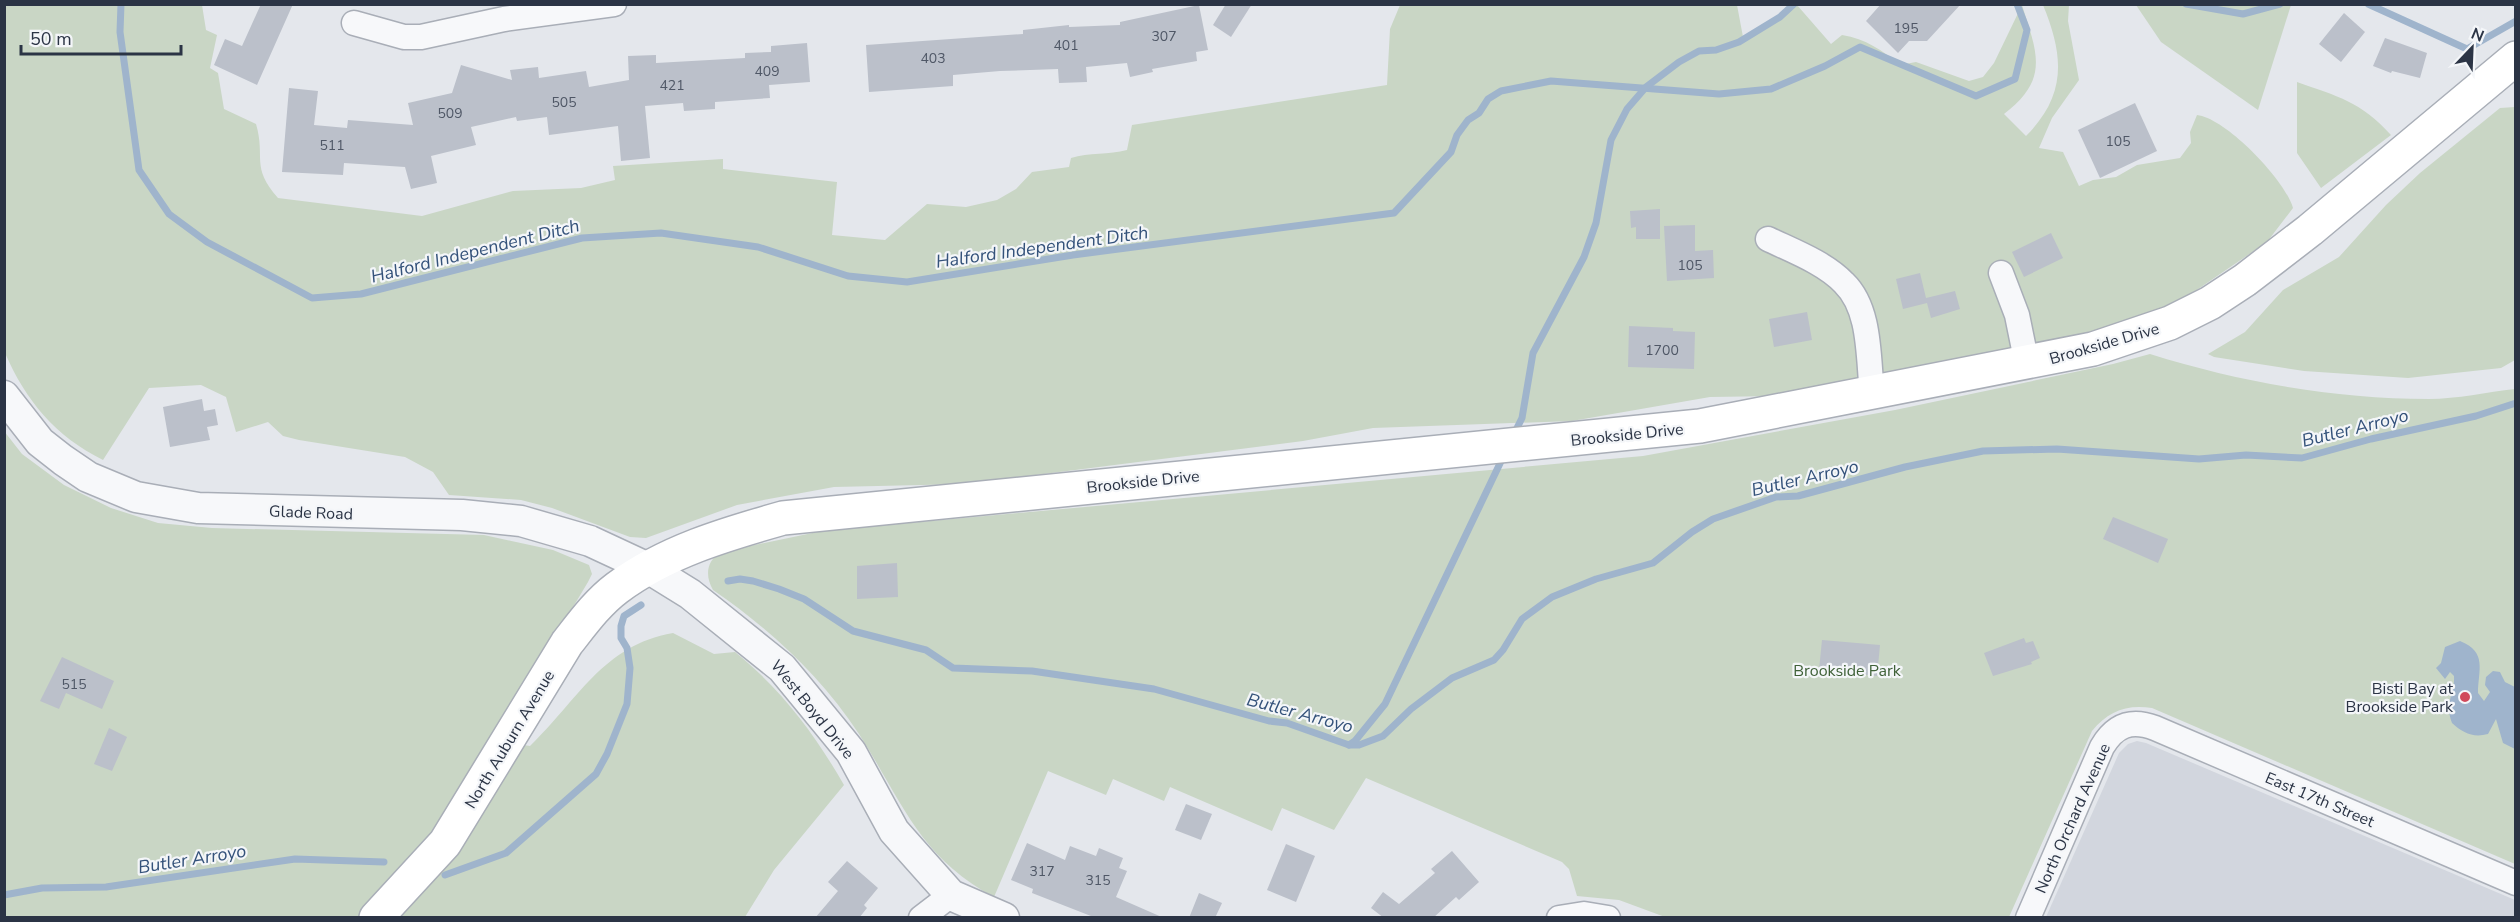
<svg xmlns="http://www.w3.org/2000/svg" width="2520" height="922" font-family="'Nunito Sans',sans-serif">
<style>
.built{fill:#d2d6de}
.green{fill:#c9d6c5}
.water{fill:#9fb4cc}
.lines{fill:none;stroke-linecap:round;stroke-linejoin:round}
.stream{stroke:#9fb4cc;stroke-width:7}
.building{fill:#bbc0ca}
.minor-casing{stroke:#a9aeb7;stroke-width:27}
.tertiary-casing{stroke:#a9aeb7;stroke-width:33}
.secondary-casing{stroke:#a9aeb7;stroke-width:36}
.minor{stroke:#f7f8fa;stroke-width:24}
.tertiary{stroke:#f7f8fa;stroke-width:30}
.secondary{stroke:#fff;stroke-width:33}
.poi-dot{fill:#d1495b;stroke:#f4f6f9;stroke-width:2}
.labels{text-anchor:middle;stroke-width:4.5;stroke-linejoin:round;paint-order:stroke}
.number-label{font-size:14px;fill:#4f5766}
.street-label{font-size:16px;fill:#2b3445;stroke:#f4f6f9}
.park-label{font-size:16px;fill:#3f6138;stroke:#f4f6f9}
.poi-label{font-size:16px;fill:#2b3445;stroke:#f4f6f9;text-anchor:end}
.water-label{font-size:18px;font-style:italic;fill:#34527a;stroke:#f4f6f9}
</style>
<rect width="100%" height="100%" fill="#e4e7ec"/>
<!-- built -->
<polygon class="built" points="2137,741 2146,743 2515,900 2515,917 2046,917 2119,753 2128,744"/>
<!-- green -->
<g class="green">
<path d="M4,5h198l4,25 11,5 -7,33 8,5 6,36 32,15c10,34 -6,42 22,74l144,18 91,-25 68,-3 34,-8 -2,-14 110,-7v10l114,13 -5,53 53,5 42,-36 39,3 31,-7 19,-11 16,-17 37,-5 2,-9c18,-6 38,-3 56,-8l5,-25 255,-40 3,-56 10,-24h337l6,32 54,-32 34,39 11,-9c24,4 40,15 58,30l16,-3 53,19 14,-4 11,-14 28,-58c15,48 28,74 -18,109l22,22c41,-41 38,-80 17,-131h26l-1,16 11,59 -27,38 -13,30 24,4 16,34 14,-6 23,-3 21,-12 43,-7 11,-15 -1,-11 7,-17c29,3 89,66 96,93l-26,34 -85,58 -28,13 -70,21 -307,62 -67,1 -138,24 -199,7 -70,13 -338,43 -131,3 -97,18 -91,33 -16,-1 -78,-29 -31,-8 -72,-5 -16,-23 -28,-15 -106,-17 -16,-4 -15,-14 -32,10 -10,-35 -25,-12 -52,3 -46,72c-48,-24 -77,-59 -98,-107z"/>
<polygon points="2136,5 2291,5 2258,110 2161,42"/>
<path d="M2297,82c42,15 63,19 94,53l-70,53 -24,-35z"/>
<polygon points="2515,107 2515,360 2501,368 2408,378 2304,371 2214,357 2208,354 2245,332 2283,290 2339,257 2386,205 2420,173 2500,108"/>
<path d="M2150,354c90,28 184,45 279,45 28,0 58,-7 86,-10v475l-363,-156c-25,-4 -44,3 -60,23l-83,186h-344l-46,-17 -42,-4 -8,-27 -7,-7 -196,-84 -32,52 -52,-22 -10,23 -102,-44 -6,14 -51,-22 -7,16 -58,-24 -54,126c-75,-40 -92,-96 -135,-163 -39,-59 -88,-104 -146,-144 -8,-14 -7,-29 8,-38l101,-21 821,-75 252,-46 218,-46z"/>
<polygon points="4,431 22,454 64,485 111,508 158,523 212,528 484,535 553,550 589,565 592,574 588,582 439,831 366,917 5,917"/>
<path d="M673,633l41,21 21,-2c47,38 79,81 109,133l-70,85 -29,47 -355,1 127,-174 13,2c48,-46 73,-101 143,-113z"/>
</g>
<!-- water -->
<path class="water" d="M2460,641c28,11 18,30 18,52l6,8 6,-9 -5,-7 1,-8 7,-6 7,1 5,10 10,5v62l-12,-6 -7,-24 -8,15c-15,4 -25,-1 -36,-11 -8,-22 3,-28 2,-47l-4,-4 -5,7 -9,-11 5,-5 4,-16z"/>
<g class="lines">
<!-- stream -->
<g class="stream">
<polyline points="121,4 120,32 139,170 169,214 207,242 312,298 361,294 582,238 661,233 758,247 848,276 907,282 1073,255 1394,213 1451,152 1457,135 1468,120 1479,113 1488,99 1501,91 1551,81 1719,94 1771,89 1825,66 1860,47 1976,96 2015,79 2027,30 2017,4"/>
<polyline points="2186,4 2243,14 2280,4"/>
<polyline points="2368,4 2467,49 2516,21"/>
<polyline points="1514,434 1522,418 1533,353 1584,257 1596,223 1611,140 1627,109 1646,87 1679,62 1699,51 1716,50 1739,42 1780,17 1794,4"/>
<polyline points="728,581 740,579 753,581 779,589 804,599 853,631 926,650 953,668 1032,671 1154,689 1269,721 1287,723 1349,745 1359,745 1383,736 1411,709 1452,678 1494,660 1503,650 1522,619 1552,597 1596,579 1653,563 1692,532 1713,519 1776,497 1798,496 1905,467 1983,451 2057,449 2199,459 2246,455 2302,458 2371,439 2476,416 2516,403"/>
<polyline points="1349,745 1355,741 1385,704 1504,455"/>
<polyline points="445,875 506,853 596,774 607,754 627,704 630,668 627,648 621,638 621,626 624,616 641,605"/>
<polyline points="4,895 42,888 106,887 295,859 384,862"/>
</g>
</g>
<!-- building -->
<g class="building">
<polygon points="261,4 293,4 257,85 214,65 225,39 242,46"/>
<polygon points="1226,4 1252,4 1231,37 1213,25"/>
<polygon points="1881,4 1961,4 1927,41 1909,41 1898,53 1866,21"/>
<polygon points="1199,5 1208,50 1196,52 1197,61 1152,69 1153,72 1130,77 1127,63 1086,67 1087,82 1059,83 1058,69 1000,71 953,75 953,86 869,92 866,45 1023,34 1023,30 1069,25 1069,27 1120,25 1120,22"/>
<polygon points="2344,13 2365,32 2341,62 2319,44"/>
<polygon points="2385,38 2427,53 2420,78 2392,71 2391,73 2373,66"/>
<polygon points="807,43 810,82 769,85 770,98 715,102 715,109 684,111 683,103 645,106 650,158 621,161 618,126 549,135 547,117 517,121 516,117 471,127 476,145 431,156 437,183 411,189 405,167 344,163 343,175 282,172 289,88 318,91 314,125 347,128 348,120 413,125 408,103 452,93 461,65 512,80 510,70 538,67 539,78 586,71 589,87 629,80 628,56 656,55 656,63 745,58 745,53 771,52 771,46"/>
<polygon points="2135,103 2157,151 2100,178 2078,130"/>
<polygon points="1660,209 1660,239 1636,239 1636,227 1631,228 1630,211"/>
<polygon points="1695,225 1695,251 1713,250 1714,278 1667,281 1664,226"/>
<polygon points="2051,233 2063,258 2024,277 2012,252"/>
<polygon points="1920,273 1926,298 1955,291 1960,309 1931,318 1927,303 1903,309 1896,279"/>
<polygon points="1807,312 1812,340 1774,347 1769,319"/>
<polygon points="1629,326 1673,328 1673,331 1695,332 1694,369 1628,367"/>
<polygon points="202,399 204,411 215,409 218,425 207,427 210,440 170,447 163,407"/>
<polygon points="2113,517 2168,539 2158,563 2103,539"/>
<polygon points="897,563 898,597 857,599 857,566"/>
<polygon points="2024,638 2026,643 2033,641 2040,658 2031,662 2032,664 1993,676 1984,653"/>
<polygon points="1822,640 1880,645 1877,676 1819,670"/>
<polygon points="62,657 114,681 102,709 66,693 59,709 40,701"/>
<polygon points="109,728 127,737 112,771 94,764"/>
<polygon points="1186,804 1212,814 1201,840 1175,830"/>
<polygon points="1027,843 1065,860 1070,846 1096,856 1099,848 1123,858 1119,868 1127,871 1116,897 1164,918 1096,918 1032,893 1033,889 1011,880"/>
<polygon points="1286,844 1315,856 1296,902 1267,890"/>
<polygon points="1452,851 1479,882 1459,900 1456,897 1433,918 1384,918 1371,908 1383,892 1399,904 1435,873 1431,869"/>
<polygon points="847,861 878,888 864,905 867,908 859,918 815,918 838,891 828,882"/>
<polygon points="1199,893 1222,903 1215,918 1189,918"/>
</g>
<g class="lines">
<defs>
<g id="minor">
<polyline points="354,23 404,37 421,37 504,19 614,4"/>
<path d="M1768,239c25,12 57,24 76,44 27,26 24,75 28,110"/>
<polyline points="2001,273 2017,315 2027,364"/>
<polyline points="921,918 951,895"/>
<polyline points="1559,918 1584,914 1608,918"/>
<path d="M2028,918l74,-171c13,-22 29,-28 53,-19l361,155"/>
</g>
<polyline id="tertiary" points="4,396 40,442 63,460 88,477 136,497 198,508 462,515 521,521 590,541 648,568 690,594 782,668 851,752 894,831 951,895 1004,918"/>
<path id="secondary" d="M376,918l69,-75 122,-200c15,-19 30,-40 50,-55 48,-36 109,-54 166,-70l917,-92 393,-77 77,-26 40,-20 35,-23 65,-50 206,-172"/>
</defs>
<!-- minor casing -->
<use href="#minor" class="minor-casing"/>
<!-- tertiary casing -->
<use href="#tertiary" class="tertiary-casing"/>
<!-- secondary casing -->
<use href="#secondary" class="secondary-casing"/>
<!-- minor -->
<use href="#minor" class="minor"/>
<!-- tertiary -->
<use href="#tertiary" class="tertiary"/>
<!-- secondary -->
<use href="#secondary" class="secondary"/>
</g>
<!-- markers -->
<circle class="poi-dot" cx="2465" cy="697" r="6"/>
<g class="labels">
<!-- number labels -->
<g class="number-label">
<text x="1906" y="33">195</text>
<text x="1164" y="41">307</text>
<text x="1066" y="50">401</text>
<text x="933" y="63">403</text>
<text x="767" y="76">409</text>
<text x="672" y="90">421</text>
<text x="564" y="107">505</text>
<text x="450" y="118">509</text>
<text x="2118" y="146">105</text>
<text x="332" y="150">511</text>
<text x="1690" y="270">105</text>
<text x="1662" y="355">1700</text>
<text x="74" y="689">515</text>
<text x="1042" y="876">317</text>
<text x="1098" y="885">315</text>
</g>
<!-- street labels -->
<g class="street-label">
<text transform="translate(2104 343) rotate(-16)" y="6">Brookside Drive</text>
<text transform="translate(1627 434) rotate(-6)" y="6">Brookside Drive</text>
<text transform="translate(1143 481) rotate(-6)" y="6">Brookside Drive</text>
<text transform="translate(311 512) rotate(2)" y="6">Glade Road</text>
<text transform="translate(813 709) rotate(51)" y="6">West Boyd Drive</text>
<text transform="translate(509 739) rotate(-59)" y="6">North Auburn Avenue</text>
<text transform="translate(2320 799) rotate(23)" y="6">East 17th Street</text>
<text transform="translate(2072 818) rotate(-66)" y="6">North Orchard Avenue</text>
</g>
<!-- park labels -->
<g class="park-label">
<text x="1847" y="676">Brookside Park</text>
</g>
<!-- poi labels -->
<g class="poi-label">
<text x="2453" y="694">Bisti Bay at<tspan x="2453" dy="18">Brookside Park</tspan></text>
</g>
<!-- water labels -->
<g class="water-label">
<text transform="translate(1042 247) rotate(-8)" y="6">Halford Independent Ditch</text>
<text transform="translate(475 251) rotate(-14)" y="6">Halford Independent Ditch</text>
<text transform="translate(2355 428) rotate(-14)" y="6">Butler Arroyo</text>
<text transform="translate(1805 478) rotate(-13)" y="6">Butler Arroyo</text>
<text transform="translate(1300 713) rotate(15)" y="6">Butler Arroyo</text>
<text transform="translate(192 859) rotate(-9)" y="6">Butler Arroyo</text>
</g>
</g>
<!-- border -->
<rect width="2520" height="922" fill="none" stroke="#2b3445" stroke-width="12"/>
<!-- north arrow -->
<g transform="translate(2472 48) rotate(23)" stroke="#f4f6f9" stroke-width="4.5" paint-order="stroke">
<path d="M0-4.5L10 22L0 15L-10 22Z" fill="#2b3445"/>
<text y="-9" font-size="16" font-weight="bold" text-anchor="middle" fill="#2b3445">N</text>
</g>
<!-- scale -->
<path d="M21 45v9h160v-9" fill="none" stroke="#2b3445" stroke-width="3"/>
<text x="30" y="45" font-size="18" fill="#2b3445" stroke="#f4f6f9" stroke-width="4.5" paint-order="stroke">50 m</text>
</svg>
